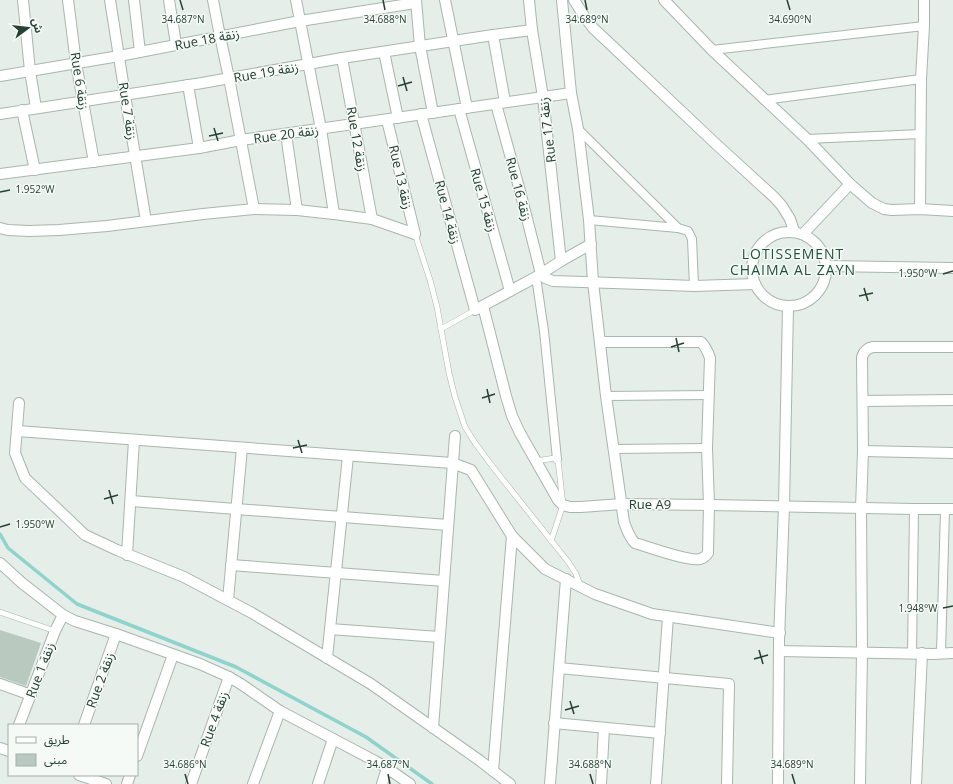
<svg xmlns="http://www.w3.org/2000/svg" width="953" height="784" font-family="'Open Sans','Noto Sans Arabic',sans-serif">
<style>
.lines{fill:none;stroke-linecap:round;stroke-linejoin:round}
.stream{stroke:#8ed3cc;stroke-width:3.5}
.building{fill:#bac9c0}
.service-casing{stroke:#a7b7ae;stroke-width:6}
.pedestrian-casing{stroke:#a7b7ae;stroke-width:10}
.minor-casing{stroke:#a7b7ae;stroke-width:12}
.service{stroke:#fff;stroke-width:5}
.pedestrian{stroke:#fff;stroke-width:8}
.minor{stroke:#fff;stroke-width:10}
.ticks{fill:none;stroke:#244132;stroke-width:1.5}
.labels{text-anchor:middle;stroke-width:3;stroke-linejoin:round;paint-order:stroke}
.street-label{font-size:13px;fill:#244132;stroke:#f6faf7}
.neighbourhood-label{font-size:14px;letter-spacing:1px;fill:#1f5339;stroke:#f6faf7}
.ticks-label{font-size:10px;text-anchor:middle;fill:#244132;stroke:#f6faf7;stroke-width:3;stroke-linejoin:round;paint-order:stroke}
</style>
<rect width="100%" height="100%" fill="#e5eee8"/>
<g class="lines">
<!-- stream -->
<polyline class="stream" points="0,534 8,548 77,604 236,667 366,737 432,784"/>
</g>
<!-- building -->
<polygon class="building" points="0,630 41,643 26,686 0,677"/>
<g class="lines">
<defs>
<g id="service">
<polyline points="415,234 430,280 437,307 449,373 455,397 465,427 475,443 496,471 569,563 576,574 580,585"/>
<polyline points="441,329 475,310"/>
<polyline points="536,461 555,458 557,459 558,460 563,505 551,541"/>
<polyline points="0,612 55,631"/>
</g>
<g id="pedestrian">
<polyline points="712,50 924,26"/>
<polyline points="764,100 921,79"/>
<polyline points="578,129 678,228 589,220"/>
<polyline points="807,139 921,134"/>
<polyline points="678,228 688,231 692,239 694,286"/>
<polyline points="536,277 544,331 557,459"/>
<polyline points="606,396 709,395"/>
<polyline points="614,449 707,448"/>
<polyline points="912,653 914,509"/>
<polyline points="941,653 945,509"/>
</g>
<g id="minor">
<polyline points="23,0 30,71 36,108"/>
<polyline points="68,0 76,63 94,162"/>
<polyline points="110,0 125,95 146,221"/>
<polyline points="134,0 140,52"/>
<polyline points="169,0 176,44"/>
<polyline points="213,0 220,36 229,78 254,209"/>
<polyline points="296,0 321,129 334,214"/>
<polyline points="416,0 420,46 433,113"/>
<polyline points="445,0 467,108"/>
<polyline points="529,0 532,30 543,97 561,261"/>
<path d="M562,0l9,93 7,36 11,91 4,62 13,114 18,126c3,8 5,15 11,21 13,4 55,19 65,16 4,-1 6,-3 8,-6l1,-48 -2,-57 3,-90c-2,-6 -4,-11 -9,-16h-100"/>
<polyline points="574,0 584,16 593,28 608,42 717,145 774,197 782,206 790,219 794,231"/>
<polyline points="664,0 712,50 807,139 850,184 872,203 884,209 892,210 920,209 953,211"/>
<polyline points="493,35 505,102"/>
<polyline points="384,52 398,118"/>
<polyline points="342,58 372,219"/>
<polyline points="0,76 119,56 300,21 415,3"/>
<polyline points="188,85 199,148"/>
<polyline points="496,104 520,191 541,274 545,278 553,281 642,284 694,286 755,284"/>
<polyline points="459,109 510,291"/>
<polyline points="22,110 35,170"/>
<polyline points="0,114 202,83 342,58 493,35 532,30"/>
<polyline points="421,114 475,310 536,277 561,261 591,244"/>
<polyline points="387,120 415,234"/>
<polyline points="286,134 297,210"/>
<polyline points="0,174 199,148 241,140 571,93"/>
<polyline points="920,209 921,79 924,26 924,0"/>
<polyline points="0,228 8,230 29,231 59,230 107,226 203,214 254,209 297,210 334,214 372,219 415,234"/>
<circle cx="789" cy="269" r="37"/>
<polyline points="803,234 850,184"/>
<polyline points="827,266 953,268"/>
<polyline points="483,306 506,396 512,416 520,433 558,500 563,505 570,507 581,507 622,504 709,505 914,509 953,509"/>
<polyline points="863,401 953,400"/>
<polyline points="19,403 15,453 25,478 85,535 117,550 184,577 252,613 371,684 479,760 510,784"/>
<polyline points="17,431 452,463 471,470 512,536 545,569 595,594 652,614 780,633"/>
<polyline points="863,451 953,453"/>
<polyline points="131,501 448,525"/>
<polyline points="127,555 134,440"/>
<polyline points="0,563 22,583 63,615 75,621 116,634 200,664 229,677 241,684 280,711 375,761 387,768 410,784"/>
<polyline points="231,565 444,581"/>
<polyline points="228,600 242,448"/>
<polyline points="330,629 439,637"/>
<polyline points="779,651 933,654 953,653"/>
<polyline points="327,658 348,456"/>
<polyline points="559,668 729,684 727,784"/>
<polyline points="0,684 31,695"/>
<polyline points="554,723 660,733"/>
<polyline points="19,725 55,631 63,615"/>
<polyline points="84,725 116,634"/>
<polyline points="433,728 455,436"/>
<polyline points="0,748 9,751"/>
<polyline points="137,756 173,655"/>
<polyline points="493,771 512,536"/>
<polyline points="79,775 106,784"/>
<polyline points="127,784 130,775"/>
<polyline points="191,784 229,677"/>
<polyline points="253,784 280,711"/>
<polyline points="318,784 333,739"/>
<polyline points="382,784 387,768"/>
<polyline points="550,784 566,579"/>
<polyline points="601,784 604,728"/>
<polyline points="656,784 668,617"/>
<polyline points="778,784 779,640 784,506 788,307"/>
<path d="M860,784l2,-132 -1,-144 2,-57 -1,-94c2,-6 5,-9 11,-10h80"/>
<polyline points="916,784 922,653"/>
</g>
</defs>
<!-- service casing -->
<use href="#service" class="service-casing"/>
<!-- pedestrian casing -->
<use href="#pedestrian" class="pedestrian-casing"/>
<!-- minor casing -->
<use href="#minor" class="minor-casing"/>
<!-- service -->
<use href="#service" class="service"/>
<!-- pedestrian -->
<use href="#pedestrian" class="pedestrian"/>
<!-- minor -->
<use href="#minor" class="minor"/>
</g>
<!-- ticks -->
<path class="ticks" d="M180,0l3,10M383,0l2,10M585,0l2,10M787,0l3,10M403,77l4,14M398,86l14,-4M214,128l4,13M209,136l14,-3M0,192l10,-2M943,274l10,-3M864,288l4,13M859,296l14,-3M676,338l3,14M671,347l13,-4M487,389l3,14M482,398l13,-4M298,440l4,13M293,448l14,-3M109,490l4,14M104,499l14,-4M0,527l10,-3M943,608l10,-2M759,650l4,14M754,659l14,-4M570,701l4,13M565,710l14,-4M185,774l3,10M388,774l2,10M590,774l3,10M792,774l3,10"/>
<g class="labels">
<!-- street labels -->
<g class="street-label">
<text transform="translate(207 39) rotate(-11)" y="5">Rue 18 زنقة</text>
<text transform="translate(266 72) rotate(-10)" y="5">Rue 19 زنقة</text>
<text transform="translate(80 81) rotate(81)" y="5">Rue 6 زنقة</text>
<text transform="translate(128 111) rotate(81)" y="5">Rue 7 زنقة</text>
<text transform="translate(547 130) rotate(-97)" y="5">Rue 17 زنقة</text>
<text transform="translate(286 134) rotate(-8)" y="5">Rue 20 زنقة</text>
<text transform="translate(357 139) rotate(80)" y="5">Rue 12 زنقة</text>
<text transform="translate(401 177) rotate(77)" y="5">Rue 13 زنقة</text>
<text transform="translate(519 189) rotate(75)" y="5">Rue 16 زنقة</text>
<text transform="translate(484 200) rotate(74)" y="5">Rue 15 زنقة</text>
<text transform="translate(448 212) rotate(75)" y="5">Rue 14 زنقة</text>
<text x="650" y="509">Rue A9</text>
<text transform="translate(40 670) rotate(-69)" y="5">Rue 1 زنقة</text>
<text transform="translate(100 680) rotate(-70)" y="5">Rue 2 زنقة</text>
<text transform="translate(214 719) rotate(-70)" y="5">Rue 4 زنقة</text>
</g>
<!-- neighbourhood labels -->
<g class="neighbourhood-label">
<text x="793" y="259">LOTISSEMENT<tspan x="793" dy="16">CHAIMA AL ZAYN</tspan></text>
</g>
</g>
<g class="ticks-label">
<text x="183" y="23">34.687°N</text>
<text x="385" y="23">34.688°N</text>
<text x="587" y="23">34.689°N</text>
<text x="790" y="23">34.690°N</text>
<text x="35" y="193">1.952°W</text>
<text x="918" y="277">1.950°W</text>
<text x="35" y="528">1.950°W</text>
<text x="918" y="612">1.948°W</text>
<text x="185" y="768">34.686°N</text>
<text x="388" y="768">34.687°N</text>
<text x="590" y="768">34.688°N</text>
<text x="792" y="768">34.689°N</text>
</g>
<!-- legend -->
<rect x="8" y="724" width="130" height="52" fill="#f6faf7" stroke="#a2b0a8"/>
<rect x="16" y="737" width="20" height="6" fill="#ffffff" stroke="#a2b0a8"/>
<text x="44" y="744" font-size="12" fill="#244132">طريق</text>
<rect x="16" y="754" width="20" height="12" fill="#bac9c0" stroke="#a2b0a8"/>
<text x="44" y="764" font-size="12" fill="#244132">مبنى</text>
<!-- north arrow -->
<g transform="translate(28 28) rotate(75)" stroke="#f6faf7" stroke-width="3" paint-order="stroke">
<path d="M0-3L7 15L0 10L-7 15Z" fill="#244132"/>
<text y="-6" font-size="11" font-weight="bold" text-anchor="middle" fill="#244132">ش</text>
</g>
</svg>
